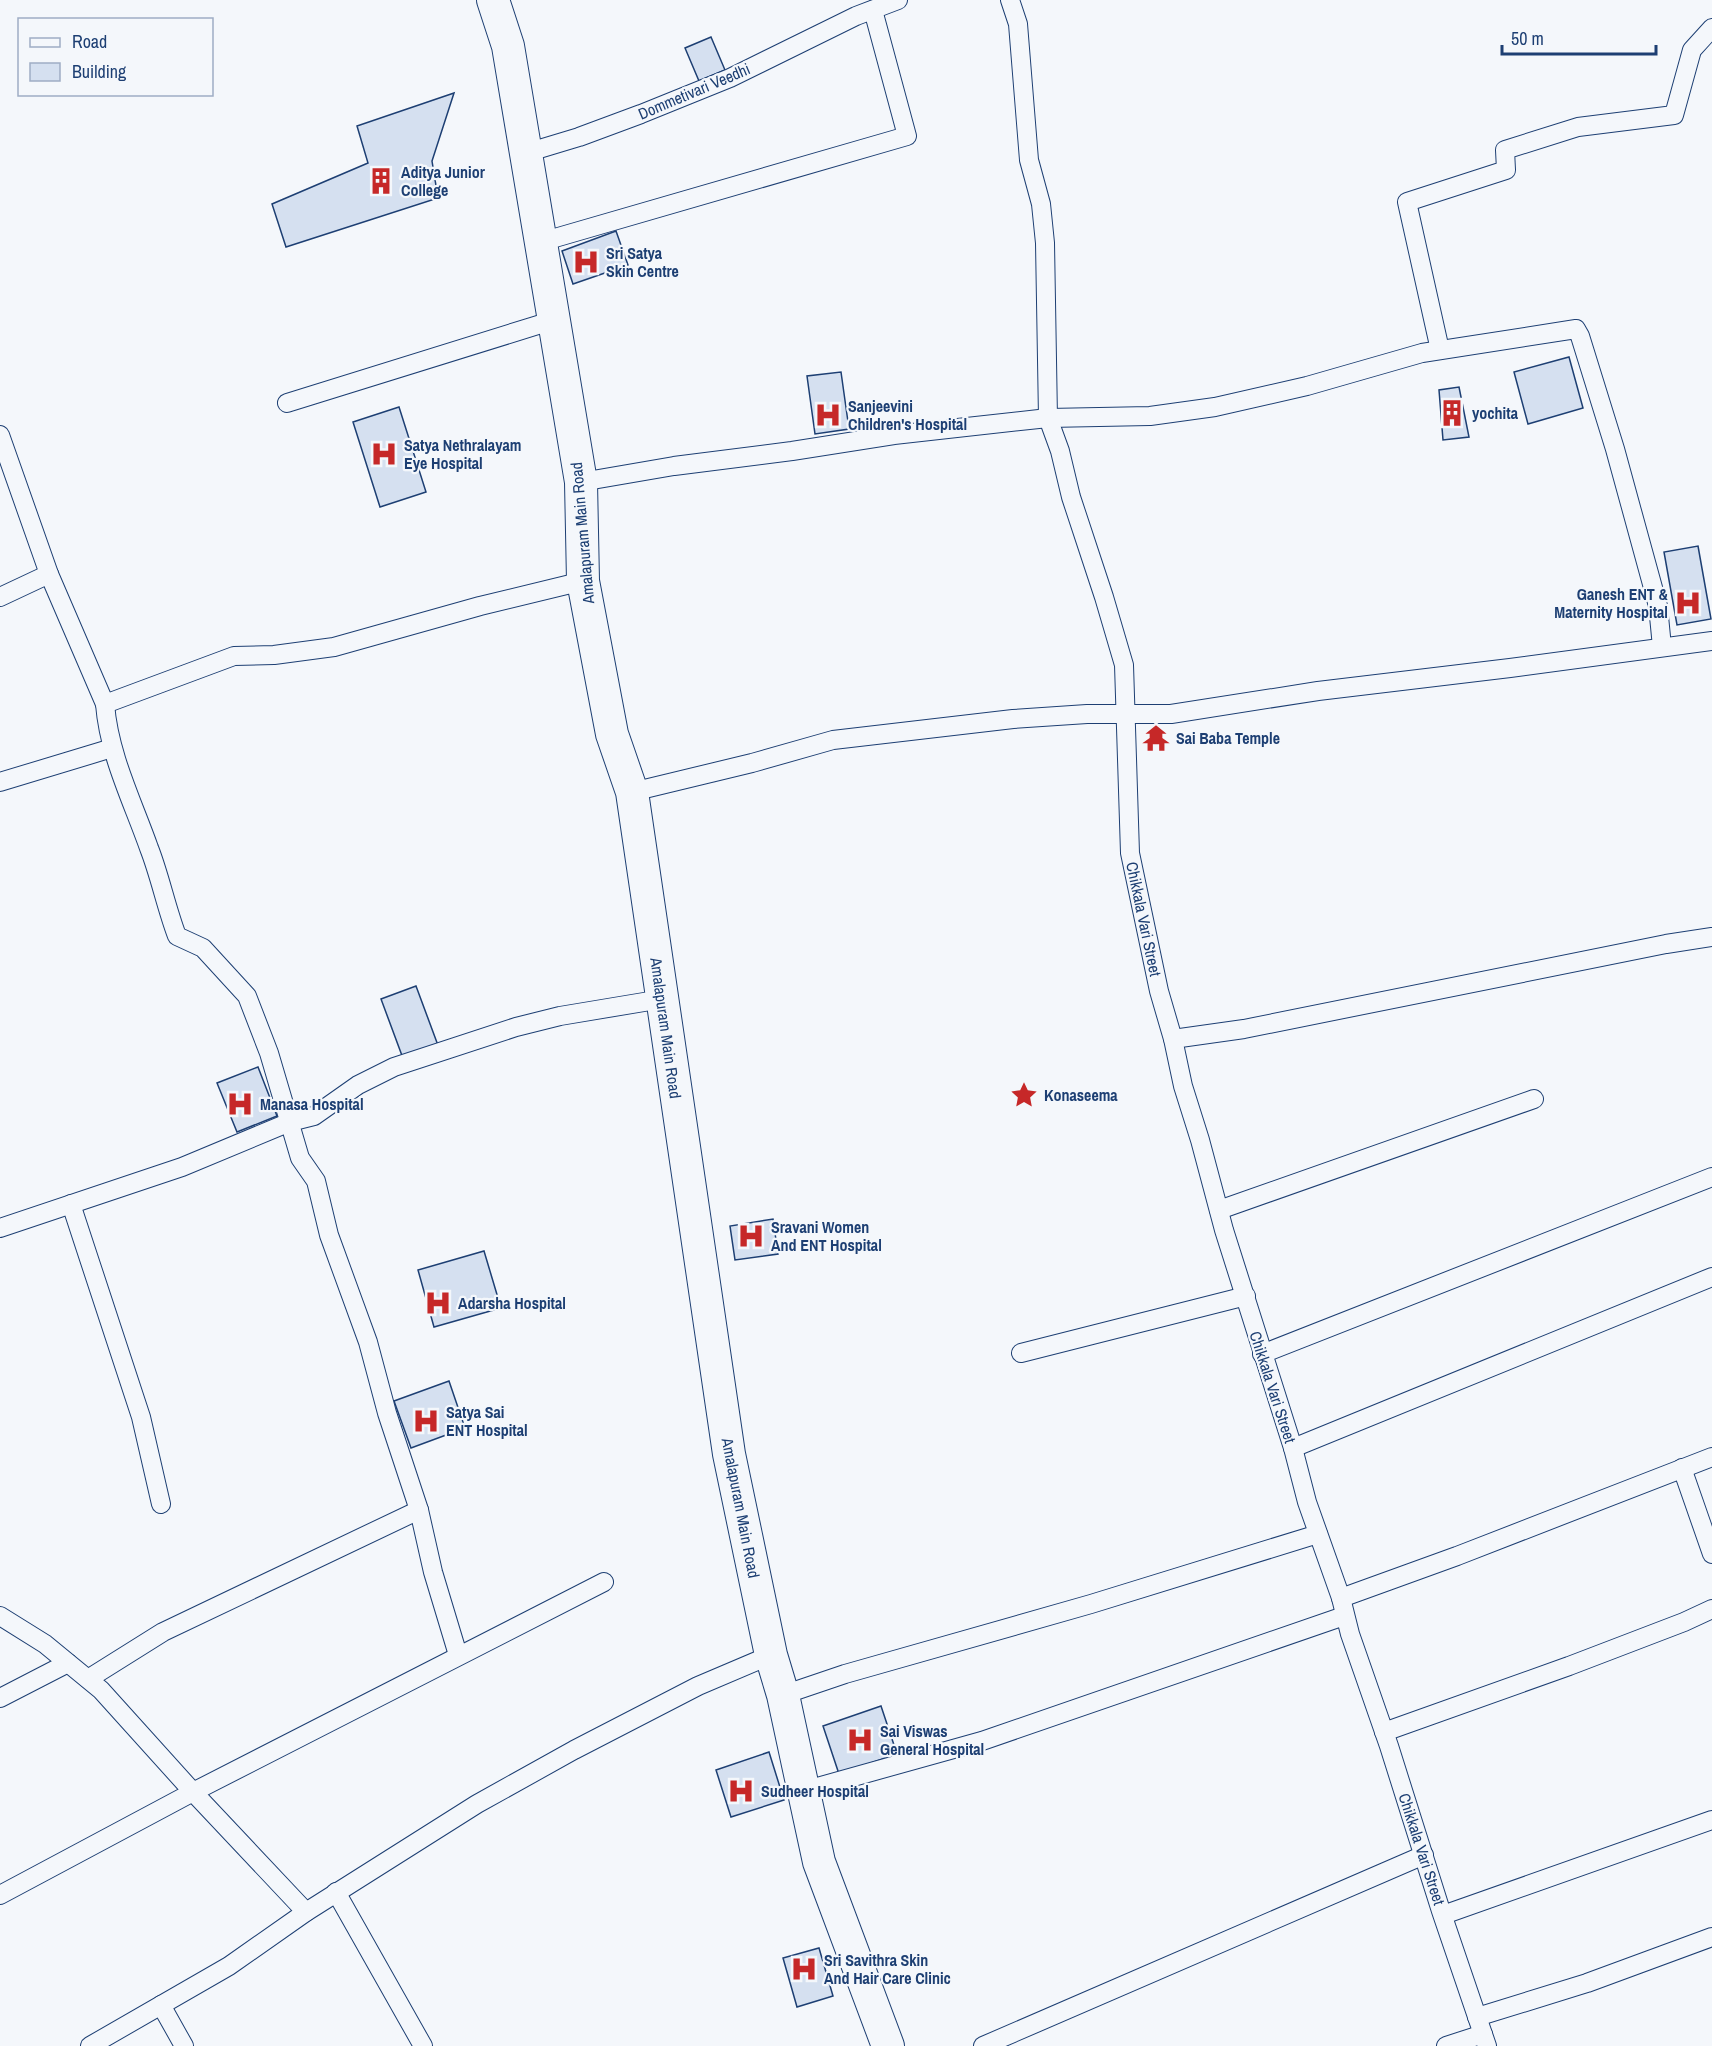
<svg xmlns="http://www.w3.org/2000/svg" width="1712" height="2046" font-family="'Archivo Narrow',sans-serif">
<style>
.building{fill:#d5e0f0;stroke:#1d3f73;stroke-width:1.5}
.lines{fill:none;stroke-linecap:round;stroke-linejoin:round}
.minor-casing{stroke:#1d3f73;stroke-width:20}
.trunk-casing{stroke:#1d3f73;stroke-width:34}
.minor{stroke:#f4f7fb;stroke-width:18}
.trunk{stroke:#f4f7fb;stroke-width:32}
.labels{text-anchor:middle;stroke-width:4.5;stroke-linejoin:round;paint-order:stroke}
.street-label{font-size:16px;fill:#1d3f73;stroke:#f4f7fb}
.poi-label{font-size:16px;font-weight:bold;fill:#1d3f73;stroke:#f4f7fb;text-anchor:start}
</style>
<rect width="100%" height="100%" fill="#f4f7fb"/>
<!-- building -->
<g class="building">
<polygon points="711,37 725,70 699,81 685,48"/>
<polygon points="454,93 432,161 438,198 286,247 272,204 368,163 357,126"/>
<polygon points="616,231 628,265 573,284 562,251"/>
<polygon points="1569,357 1583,408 1528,424 1514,372"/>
<polygon points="841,372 849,429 815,434 807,376"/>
<polygon points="1459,387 1469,437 1443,440 1439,390"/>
<polygon points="399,407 426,492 380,507 353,422"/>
<polygon points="1698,546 1711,619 1677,625 1664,552"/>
<polygon points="416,986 439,1048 404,1061 381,999"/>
<polygon points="258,1067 277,1116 237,1132 217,1083"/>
<polygon points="773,1219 778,1254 735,1260 730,1226"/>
<polygon points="484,1251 501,1308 434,1327 418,1270"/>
<polygon points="449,1381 465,1428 411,1448 394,1401"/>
<polygon points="881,1706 897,1754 839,1774 823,1726"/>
<polygon points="769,1752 784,1800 731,1817 716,1770"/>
<polygon points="819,1948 833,1996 797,2007 783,1958"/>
</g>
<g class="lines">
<defs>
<g id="minor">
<polyline points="1010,0 1018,24 1029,160 1041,204 1045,243 1048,418 1060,451 1071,497 1104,597 1124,665 1130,853 1159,991 1173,1039 1183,1086 1200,1140 1224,1230 1293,1448 1307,1502 1341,1598 1350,1634 1389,1746 1441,1911 1487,2046"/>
<polyline points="526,153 579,137 641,114 730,78 856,16 898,0"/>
<polyline points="541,242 907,136 873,10"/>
<polyline points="1440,350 1407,202 1506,170 1505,150 1578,127 1674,115 1692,50 1712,28"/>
<polyline points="287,403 554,320"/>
<polyline points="0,435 49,574 105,704 234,656 274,655 334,647 480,606 583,581"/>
<polyline points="581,482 674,466 792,451 894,435 1048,418 1150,416 1215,407 1307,386 1422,353 1576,329 1580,336 1615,449 1658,606 1662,647"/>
<polyline points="0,597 49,574"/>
<path d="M105,704c4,51 27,96 44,144 11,28 17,59 28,88l26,12 44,48 22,57 31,105 16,23 13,54 39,107 19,71 32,97 14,62 25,83"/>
<polyline points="0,782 112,748"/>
<polyline points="632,792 752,763 833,740 1013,719 1087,714 1171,714 1318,691 1510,668 1712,641"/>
<polyline points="1173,1039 1244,1029 1666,944 1712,937"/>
<polyline points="71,1204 141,1417 161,1504"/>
<polyline points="1219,1210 1534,1099"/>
<polyline points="0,1228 182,1167 290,1122 314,1116 358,1085 394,1067 516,1027 560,1016 662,999"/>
<polyline points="1021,1353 1246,1296"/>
<polyline points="1262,1354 1712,1177"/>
<polyline points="1293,1448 1712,1277"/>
<polyline points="1682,1468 1712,1554"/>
<polyline points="1341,1598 1457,1556 1712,1457"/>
<polyline points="0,1616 45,1644 101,1690 193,1792 306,1912"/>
<polyline points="88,1679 163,1632 419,1510"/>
<polyline points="783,1695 845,1674 1091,1604 1318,1534"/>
<polyline points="0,1698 68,1663"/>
<polyline points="1384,1732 1569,1666 1684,1622 1712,1609"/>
<polyline points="803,1791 982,1741 1344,1616"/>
<polyline points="336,1892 423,2046"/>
<polyline points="0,1895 193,1792 604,1582"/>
<polyline points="1443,1915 1712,1820"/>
<polyline points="161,2005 184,2046"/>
<polyline points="1477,2017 1587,1983 1712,1937"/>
<polyline points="90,2046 229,1966 306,1912 477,1804 574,1750 698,1686 771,1655"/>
<polyline points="983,2046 1424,1855"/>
<polyline points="1446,2046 1483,2034"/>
</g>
<polyline id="trunk" points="493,0 508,46 581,482 583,581 612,734 632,792 729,1454 771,1655 783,1695 819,1862 888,2046"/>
</defs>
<!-- minor casing -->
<use href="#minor" class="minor-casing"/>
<!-- trunk casing -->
<use href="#trunk" class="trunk-casing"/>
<!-- minor -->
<use href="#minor" class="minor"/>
<!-- trunk -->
<use href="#trunk" class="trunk"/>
</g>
<!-- icons -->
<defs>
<symbol id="building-bare" viewBox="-9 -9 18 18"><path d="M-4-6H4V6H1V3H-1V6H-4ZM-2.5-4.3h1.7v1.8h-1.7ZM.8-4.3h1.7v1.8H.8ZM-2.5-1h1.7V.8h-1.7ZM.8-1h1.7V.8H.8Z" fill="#c62828" stroke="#f4f7fb" stroke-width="2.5" paint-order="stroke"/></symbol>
<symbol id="hospital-bare" viewBox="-9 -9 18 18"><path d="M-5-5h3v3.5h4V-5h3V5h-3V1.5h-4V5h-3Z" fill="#c62828" stroke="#f4f7fb" stroke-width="2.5" paint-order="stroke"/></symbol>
<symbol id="temple-bare" viewBox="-9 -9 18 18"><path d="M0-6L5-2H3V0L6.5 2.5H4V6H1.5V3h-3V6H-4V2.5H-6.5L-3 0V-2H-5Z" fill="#c62828" stroke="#f4f7fb" stroke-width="2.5" paint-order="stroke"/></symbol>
<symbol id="sight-bare" viewBox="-9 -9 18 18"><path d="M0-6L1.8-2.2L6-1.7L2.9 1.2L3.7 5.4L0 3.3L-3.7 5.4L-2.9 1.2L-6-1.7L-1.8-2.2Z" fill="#c62828" stroke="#f4f7fb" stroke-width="2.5" paint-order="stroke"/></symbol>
</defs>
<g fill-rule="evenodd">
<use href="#building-bare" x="362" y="162" width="38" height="38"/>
<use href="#hospital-bare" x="567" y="243" width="38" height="38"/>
<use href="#building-bare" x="1433" y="394" width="38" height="38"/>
<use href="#hospital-bare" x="809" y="396" width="38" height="38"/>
<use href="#hospital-bare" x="365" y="435" width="38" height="38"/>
<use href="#hospital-bare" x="1669" y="584" width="38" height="38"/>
<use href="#temple-bare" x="1137" y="719" width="38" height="38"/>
<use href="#sight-bare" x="1005" y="1076" width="38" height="38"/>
<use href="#hospital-bare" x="221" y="1085" width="38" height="38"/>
<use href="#hospital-bare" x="732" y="1217" width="38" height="38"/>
<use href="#hospital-bare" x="419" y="1284" width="38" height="38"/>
<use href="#hospital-bare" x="407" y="1402" width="38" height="38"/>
<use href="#hospital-bare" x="841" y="1721" width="38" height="38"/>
<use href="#hospital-bare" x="722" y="1772" width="38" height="38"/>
<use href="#hospital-bare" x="785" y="1950" width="38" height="38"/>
</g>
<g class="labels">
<!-- street labels -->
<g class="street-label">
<text transform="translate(694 91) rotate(-23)" y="6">Dommetivari Veedhi</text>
<text transform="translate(582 533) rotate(-95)" y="6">Amalapuram Main Road</text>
<text transform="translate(1144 919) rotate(78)" y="6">Chikkala Vari Street</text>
<text transform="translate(666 1028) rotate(82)" y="6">Amalapuram Main Road</text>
<text transform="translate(1273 1387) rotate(72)" y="6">Chikkala Vari Street</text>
<text transform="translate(741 1508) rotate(79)" y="6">Amalapuram Main Road</text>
<text transform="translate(1422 1849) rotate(72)" y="6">Chikkala Vari Street</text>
</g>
<!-- poi labels -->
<g class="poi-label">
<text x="401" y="178">Aditya Junior<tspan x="401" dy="18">College</tspan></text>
<text x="606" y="259">Sri Satya<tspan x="606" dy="18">Skin Centre</tspan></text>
<text x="848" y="412">Sanjeevini<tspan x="848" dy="18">Children's Hospital</tspan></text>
<text x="1472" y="419">yochita</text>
<text x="404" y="451">Satya Nethralayam<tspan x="404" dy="18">Eye Hospital</tspan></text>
<text x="1668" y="600" text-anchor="end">Ganesh ENT &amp;<tspan x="1668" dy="18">Maternity Hospital</tspan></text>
<text x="1176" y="744">Sai Baba Temple</text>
<text x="1044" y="1101">Konaseema</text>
<text x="260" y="1110">Manasa Hospital</text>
<text x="771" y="1233">Sravani Women<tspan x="771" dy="18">And ENT Hospital</tspan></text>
<text x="458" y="1309">Adarsha Hospital</text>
<text x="446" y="1418">Satya Sai<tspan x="446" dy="18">ENT Hospital</tspan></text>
<text x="880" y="1737">Sai Viswas<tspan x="880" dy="18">General Hospital</tspan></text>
<text x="761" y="1797">Sudheer Hospital</text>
<text x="824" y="1966">Sri Savithra Skin<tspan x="824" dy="18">And Hair Care Clinic</tspan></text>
</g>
</g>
<!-- legend -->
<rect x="18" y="18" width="195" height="78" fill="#f4f7fb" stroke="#9eadc5" stroke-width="1.5"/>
<rect x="30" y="38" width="30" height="9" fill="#f4f7fb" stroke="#9eadc5" stroke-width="1.5"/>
<text x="72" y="48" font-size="18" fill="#1d3f73">Road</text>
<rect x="30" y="63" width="30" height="18" fill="#d5e0f0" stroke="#9eadc5" stroke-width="1.5"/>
<text x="72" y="78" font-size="18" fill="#1d3f73">Building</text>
<!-- scale -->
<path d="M1502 45v9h154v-9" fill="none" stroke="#1d3f73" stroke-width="3"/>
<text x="1511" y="45" font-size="18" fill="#1d3f73" stroke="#f4f7fb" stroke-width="4.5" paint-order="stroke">50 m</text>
</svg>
